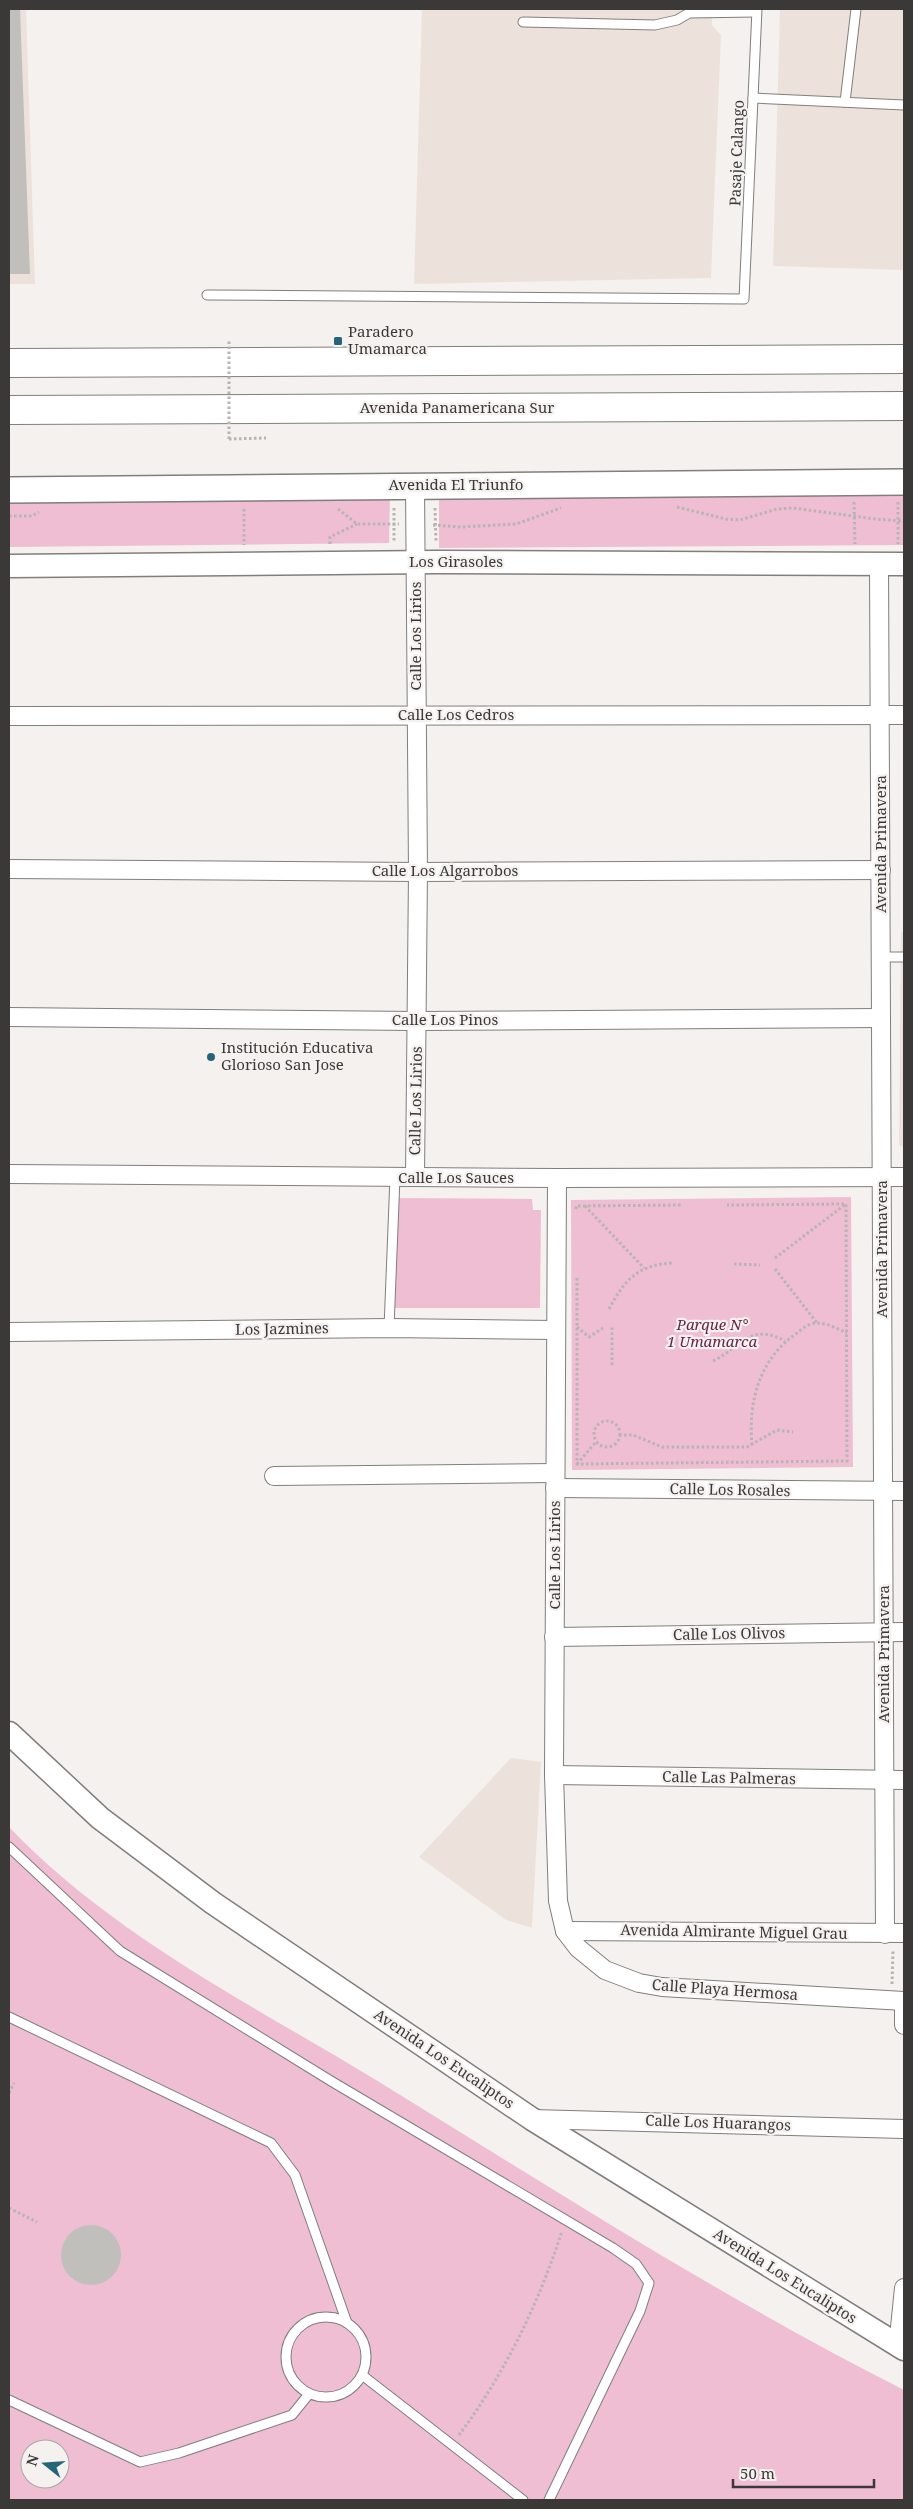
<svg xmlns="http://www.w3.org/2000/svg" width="913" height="2509" font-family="'Noto Serif',serif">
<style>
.built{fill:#ede2db}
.green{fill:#efbed3;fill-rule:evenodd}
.building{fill:#c0bfbb}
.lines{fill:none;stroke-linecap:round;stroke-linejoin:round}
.service-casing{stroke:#817e7c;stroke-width:11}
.minor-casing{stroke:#817e7c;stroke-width:20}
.tertiary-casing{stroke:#817e7c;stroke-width:25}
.secondary-casing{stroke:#817e7c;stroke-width:28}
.motorway-casing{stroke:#817e7c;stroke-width:30}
.path{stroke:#b7b4b2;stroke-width:3;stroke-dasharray:2.5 2.5;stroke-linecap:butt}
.service{stroke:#fff;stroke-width:9}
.minor{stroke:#fff;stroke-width:18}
.tertiary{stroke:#fff;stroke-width:22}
.secondary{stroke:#fff;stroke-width:25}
.motorway{stroke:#fff;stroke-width:28}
.path-bridge{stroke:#b7b4b2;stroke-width:3;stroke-dasharray:2.5 2.5;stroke-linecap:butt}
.poi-dot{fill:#25657a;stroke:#f4f1ee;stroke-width:2}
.labels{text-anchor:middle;stroke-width:4.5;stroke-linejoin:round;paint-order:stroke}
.street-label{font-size:15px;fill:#3b3938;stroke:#f4f1ee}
.poi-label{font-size:15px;fill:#3b3938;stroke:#f4f1ee;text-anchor:start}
.park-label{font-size:15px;font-style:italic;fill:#662547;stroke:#f4f1ee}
</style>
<rect width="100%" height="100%" fill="#f4f1ee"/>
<!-- built -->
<g class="built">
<polygon points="9,9 26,9 35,284 9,284"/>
<polygon points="422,9 712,9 712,25 721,35 711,278 414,284"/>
<polygon points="780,9 904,9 904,270 773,266"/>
<polygon points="901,932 904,932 904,1148 899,1145"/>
<polygon points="511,1758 541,1762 532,1928 506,1920 419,1857"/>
</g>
<!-- green -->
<g class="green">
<polygon points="439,491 904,491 904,545 439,548"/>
<polygon points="390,494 389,543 9,547 9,495"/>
<polygon points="851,1197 853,1467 572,1470 571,1200"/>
<polygon points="395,1198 532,1199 533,1210 541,1210 540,1308 394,1308"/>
<path d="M9,1827c103,108 240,176 367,253 174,107 346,218 528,310v110h-895zM30,2449h30v30h-30z"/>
</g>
<!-- building -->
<g class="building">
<polygon points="9,9 20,9 30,274 9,274"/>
<circle cx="91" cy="2255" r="30"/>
</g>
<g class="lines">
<defs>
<g id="service">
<polyline points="523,22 655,25 677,20 689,13 756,12"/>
<polyline points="753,98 904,105"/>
<polyline points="845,102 856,9"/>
<polyline points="207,295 744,299 757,9"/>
<polyline points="881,957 904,957"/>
<polyline points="389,1328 395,1177"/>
<polyline points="9,1847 120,1951 331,2081 613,2248 636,2264 649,2283 640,2311 549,2500"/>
<polyline points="9,2017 271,2143 295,2175 347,2323"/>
<circle cx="326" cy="2357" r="40"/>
<polyline points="362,2375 523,2500"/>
<polyline points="9,2400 140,2462 179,2453 292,2415 309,2394"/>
</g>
<g id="minor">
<polyline points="879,564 885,1934"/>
<polyline points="9,716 904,715"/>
<polyline points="9,869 418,872 881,870"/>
<polyline points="9,1017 417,1021 881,1018"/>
<polyline points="9,1174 557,1178 904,1177"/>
<polyline points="415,1177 418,872 415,485"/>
<polyline points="557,1178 554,1775 558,1901 565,1931 578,1948 605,1970 639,1983 662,1987 904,2001"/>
<polyline points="9,1332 389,1328 556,1330"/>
<polyline points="274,1476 555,1473"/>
<polyline points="555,1488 904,1491"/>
<polyline points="554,1637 904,1632"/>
<polyline points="554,1775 904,1780"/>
<polyline points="565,1931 904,1933"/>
<polyline points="904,2001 904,2025"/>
<polyline points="532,2119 904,2129"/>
<polyline points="898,2347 904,2288"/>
</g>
<g id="tertiary">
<polyline points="9,566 436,562 904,564"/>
<polyline points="9,1733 100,1818 213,1903 532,2119 904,2349"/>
</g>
<polyline id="secondary" points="9,490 904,482"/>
<g id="motorway">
<polyline points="9,363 904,359"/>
<polyline points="9,410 904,406"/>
</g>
</defs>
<!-- service casing -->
<use href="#service" class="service-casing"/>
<!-- minor casing -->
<use href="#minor" class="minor-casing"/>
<!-- tertiary casing -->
<use href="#tertiary" class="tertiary-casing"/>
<!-- secondary casing -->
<use href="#secondary" class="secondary-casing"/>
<!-- motorway casing -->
<use href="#motorway" class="motorway-casing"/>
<!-- path -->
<g class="path">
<polyline points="229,439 266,438"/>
<polyline points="854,502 855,544"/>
<polyline points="898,502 898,544"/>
<polyline points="677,507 726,519 740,520 777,509 793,508 875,519 904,521"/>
<polyline points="394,508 394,542"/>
<polyline points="435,508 436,541"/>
<polyline points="244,509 244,545"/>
<polyline points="338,509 357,524 399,524"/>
<polyline points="9,516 32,516 39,512"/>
<polyline points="433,525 461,527 516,524 561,508"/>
<polyline points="330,544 330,537 357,524"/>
<polyline points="585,1206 644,1268"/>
<polyline points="576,1209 576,1206 682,1205"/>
<polyline points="775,1258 846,1204"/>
<polyline points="734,1264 760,1265"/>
<polyline points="775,1269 817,1323"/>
<polyline points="577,1278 577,1464 847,1461 846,1204 727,1205"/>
<path d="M609,1309c16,-30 30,-45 65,-46"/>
<polyline points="577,1327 589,1337 603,1328"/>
<path d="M713,1361c28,-14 38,-39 72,-20"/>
<polyline points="612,1365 612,1327"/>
<circle cx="607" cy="1434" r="13"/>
<polyline points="619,1435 633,1435 662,1447 747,1447 777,1430 793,1432"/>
<path d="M752,1445c-4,-43 7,-86 45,-112 6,-5 12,-10 20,-10 10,0 21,6 30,10"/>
<polyline points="577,1464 596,1442"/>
<polyline points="892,1984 893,1951"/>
<polyline points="9,2093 14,2083"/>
<polyline points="9,2208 37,2222"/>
<path d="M459,2435c45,-60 80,-132 103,-204"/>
</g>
<!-- service -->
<use href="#service" class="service"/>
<!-- minor -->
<use href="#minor" class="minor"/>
<!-- tertiary -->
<use href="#tertiary" class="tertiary"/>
<!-- secondary -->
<use href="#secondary" class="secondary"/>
<!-- motorway -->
<use href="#motorway" class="motorway"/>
<!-- path-bridge -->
<polyline class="path-bridge" points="229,439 229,339"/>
</g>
<!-- markers -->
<g class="poi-dot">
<rect x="333" y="336" width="10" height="10" rx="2.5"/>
<circle cx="211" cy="1057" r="5"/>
</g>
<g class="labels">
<!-- street labels -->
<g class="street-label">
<text transform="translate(737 153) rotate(-88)" y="5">Pasaje Calango</text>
<text x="457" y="413">Avenida Panamericana Sur</text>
<text x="456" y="490">Avenida El Triunfo</text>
<text x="456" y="567">Los Girasoles</text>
<text transform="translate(416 636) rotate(-90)" y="5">Calle Los Lirios</text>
<text x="456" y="720">Calle Los Cedros</text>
<text transform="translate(881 844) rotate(-90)" y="5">Avenida Primavera</text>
<text x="445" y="876">Calle Los Algarrobos</text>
<text x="445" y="1025">Calle Los Pinos</text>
<text transform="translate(416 1101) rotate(-89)" y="5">Calle Los Lirios</text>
<text x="456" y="1183">Calle Los Sauces</text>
<text transform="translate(882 1249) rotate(-90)" y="5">Avenida Primavera</text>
<text transform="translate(282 1329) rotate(-1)" y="5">Los Jazmines</text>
<text transform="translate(730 1490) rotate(1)" y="5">Calle Los Rosales</text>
<text transform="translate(555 1555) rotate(-90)" y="5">Calle Los Lirios</text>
<text transform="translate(729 1634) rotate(-1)" y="5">Calle Los Olivos</text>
<text transform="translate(884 1654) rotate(-90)" y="5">Avenida Primavera</text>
<text transform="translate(729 1778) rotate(1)" y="5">Calle Las Palmeras</text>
<text transform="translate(734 1932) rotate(1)" y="5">Avenida Almirante Miguel Grau</text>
<text transform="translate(725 1990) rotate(4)" y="5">Calle Playa Hermosa</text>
<text transform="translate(444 2059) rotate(34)" y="5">Avenida Los Eucaliptos</text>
<text transform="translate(718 2123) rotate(2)" y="5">Calle Los Huarangos</text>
<text transform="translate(785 2276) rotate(32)" y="5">Avenida Los Eucaliptos</text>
</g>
<!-- poi labels -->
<g class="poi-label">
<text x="348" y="337">Paradero<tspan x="348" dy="17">Umamarca</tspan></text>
<text x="221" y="1053">Institución Educativa<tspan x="221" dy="17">Glorioso San Jose</tspan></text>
</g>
<!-- park labels -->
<g class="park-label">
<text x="712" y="1330">Parque N°<tspan x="712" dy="17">1 Umamarca</tspan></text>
</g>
</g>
<!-- border -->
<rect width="913" height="2509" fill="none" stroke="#3b3938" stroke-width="20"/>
<!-- north arrow -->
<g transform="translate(45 2464) rotate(287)"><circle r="24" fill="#f4f1ee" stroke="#aaa7a5"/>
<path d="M0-4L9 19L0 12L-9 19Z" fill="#25657a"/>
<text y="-8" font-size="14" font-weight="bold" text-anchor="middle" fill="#3b3938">N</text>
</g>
<!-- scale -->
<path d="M733 2479v8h141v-8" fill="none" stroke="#3b3938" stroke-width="2.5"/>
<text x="740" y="2479" font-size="15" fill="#3b3938" stroke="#f4f1ee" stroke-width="4" paint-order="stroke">50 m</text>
</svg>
